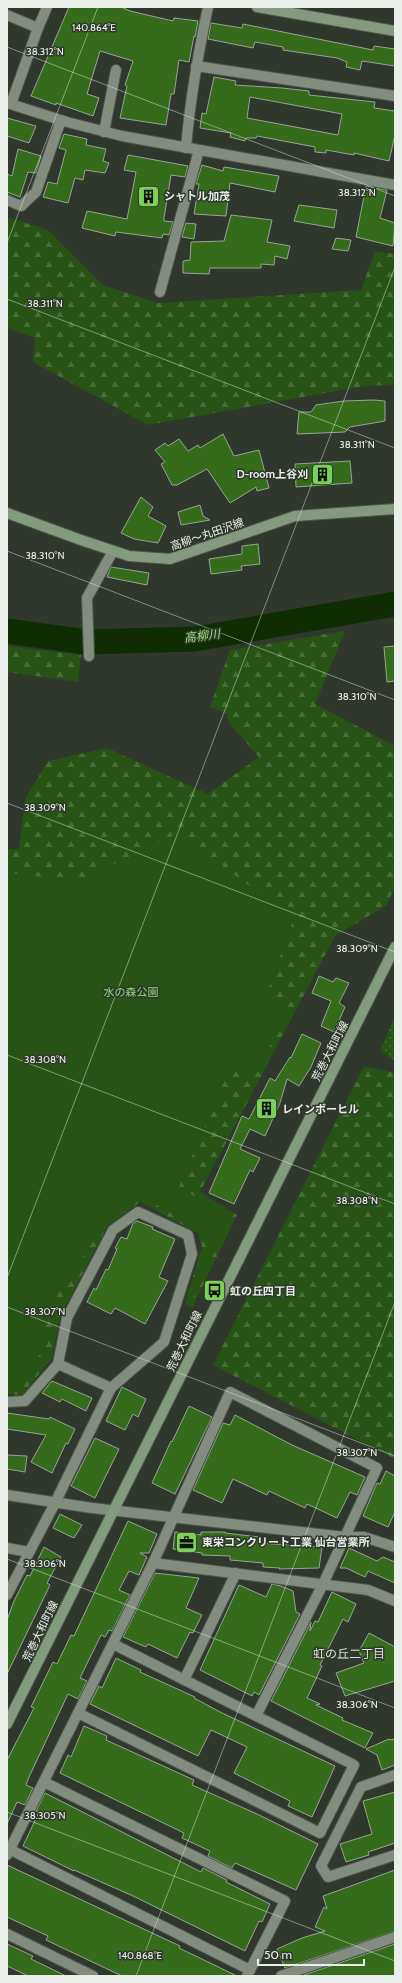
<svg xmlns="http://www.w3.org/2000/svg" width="402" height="1983" font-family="Cabin,'Noto Sans JP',sans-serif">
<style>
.grass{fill:url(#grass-dots)}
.forest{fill:url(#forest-firs)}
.park{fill:#275414}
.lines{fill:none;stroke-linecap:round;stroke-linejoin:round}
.river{stroke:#0f2c03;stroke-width:25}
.building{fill:#346c1b;stroke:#99a395;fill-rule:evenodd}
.street-casing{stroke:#4e564d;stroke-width:12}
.secondary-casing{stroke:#4e564d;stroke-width:12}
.street{stroke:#828c7f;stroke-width:10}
.secondary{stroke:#849a7e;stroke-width:10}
.ticks{fill:none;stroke:#e9efe8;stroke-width:1;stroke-opacity:0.45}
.labels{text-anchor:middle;stroke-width:3;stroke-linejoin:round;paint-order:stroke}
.poi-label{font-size:11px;font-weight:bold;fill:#e9efe8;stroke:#30382d;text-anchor:start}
.street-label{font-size:11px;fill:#e9efe8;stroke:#30382d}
.park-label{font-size:11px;fill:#8bd770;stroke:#30382d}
.water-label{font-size:12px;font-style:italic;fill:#98e47d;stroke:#30382d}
.neighbourhood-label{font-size:12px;fill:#d5e0d2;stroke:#30382d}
.ticks-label{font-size:10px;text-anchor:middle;fill:#e9efe8;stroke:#30382d;stroke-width:3;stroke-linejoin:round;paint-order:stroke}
</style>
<defs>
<pattern id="grass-dots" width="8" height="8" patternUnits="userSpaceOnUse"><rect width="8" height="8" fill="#275414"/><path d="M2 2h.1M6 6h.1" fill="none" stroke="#466d36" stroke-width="1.8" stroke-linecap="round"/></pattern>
<pattern id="forest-firs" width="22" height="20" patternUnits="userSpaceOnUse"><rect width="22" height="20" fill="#275414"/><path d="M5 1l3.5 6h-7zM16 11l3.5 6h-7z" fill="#466d36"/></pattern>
</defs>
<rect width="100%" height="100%" fill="#30382d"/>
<!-- grass -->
<polygon class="grass" points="395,1016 395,1061 380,1051"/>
<!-- forest -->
<g class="forest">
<polygon points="7,217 48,230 103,285 158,303 361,290 375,251 395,254 395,385 364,386 148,425 33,362 35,338 7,328"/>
<polygon points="345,631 315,704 395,746 395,886 387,905 335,936 200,1192 237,1215 192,1308 185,1303 202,1247 198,1233 140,1202 107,1227 61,1314 52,1358 22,1395 7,1394 7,849 19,849 25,799 48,761 107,748 208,794 259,757 229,723 227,714 210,707 230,650"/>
<polygon points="7,646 81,655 78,682 7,672 7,730"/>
<polygon points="364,1066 395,1073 395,1459 213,1365"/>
</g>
<!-- park -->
<polygon class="park" points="177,834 294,918 266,996 288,1011 256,1072 232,1062 179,1187 231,1218 190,1304 187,1299 210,1236 143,1197 106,1222 49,1308 40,1354 19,1382 7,1383 7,873 78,881"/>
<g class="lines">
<!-- river -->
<polyline class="river" points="7,631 87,642 195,639 395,604"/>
</g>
<!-- building -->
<g class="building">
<polygon points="69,7 121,7 130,11 173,21 174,18 198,21 195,37 194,36 189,62 179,60 174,94 171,94 166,125 120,118 127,86 125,85 133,61 100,51 87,94 99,98 93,116 56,103 56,105 31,96"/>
<polygon points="211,23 242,28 243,24 373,50 374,46 395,49 395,66 362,61 360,70 346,67 347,62 337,58 283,50 283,47 255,42 253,48 208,39"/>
<path d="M214,77l22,4 -1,4 47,3 27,3v4l66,7 -1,6 21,3v24l-6,26 -35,-8v2l-28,-5v3l-11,-1v-5l-58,-11 -1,2h-10l-1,3 -15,-4 1,-4 -31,-5 2,-15 4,1zM250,97l92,17 -4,21 -91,-17z"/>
<polygon points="7,118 36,126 29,143 7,136"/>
<polygon points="64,134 87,139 86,145 106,149 103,161 109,163 105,173 85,170 83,180 75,178 68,203 43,197 48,182 57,184 66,150 59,148"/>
<polygon points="18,149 41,156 36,173 28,172 20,197 7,192 7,174 12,176"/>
<polygon points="128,155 188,166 185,177 171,175 164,218 164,221 173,222 169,235 163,234 162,238 116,232 115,236 82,228 87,211 127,219 136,172 124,170"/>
<polygon points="202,165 223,171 224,167 279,176 275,192 230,183 226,216 194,214 199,184 196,184"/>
<polygon points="366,186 387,190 380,218 395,223 393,246 356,237"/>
<polygon points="299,205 337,210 334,228 294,221"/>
<polygon points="231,215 272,220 267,242 290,246 287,259 275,256 274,265 261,264 261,268 210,268 209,274 183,273 183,261 190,260 191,242 224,241"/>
<polygon points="186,223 196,224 194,239 182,237"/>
<polygon points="336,238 351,240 348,251 332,249"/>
<polygon points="374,400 385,401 385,421 350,427 345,432 297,434 299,412 311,412 316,405 344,401"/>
<polygon points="223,434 234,456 259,450 269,488 257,491 256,487 230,503 207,469 177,485 172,485 161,464 165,462 155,450 165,443 168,446 179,439 188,451 198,445 200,448"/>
<polygon points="350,461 352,483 296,487 295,464"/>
<polygon points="141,497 153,507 148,516 166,526 158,543 134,539 121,533"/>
<polygon points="200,505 203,516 210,520 181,525 178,512"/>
<polygon points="258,544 260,564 241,566 242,570 211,574 209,559 242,554 242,546"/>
<polygon points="111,567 149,573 147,585 107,577"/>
<polygon points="395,646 395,681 387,682 384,647"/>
<polygon points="319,976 333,982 336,978 349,983 339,1003 345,1007 334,1032 321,1026 331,1001 312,993"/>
<polygon points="302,1034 321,1043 311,1067 299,1086 287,1079 280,1103 265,1136 250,1129 240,1149 260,1158 253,1172 250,1170 234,1204 209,1193 242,1116 249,1119 270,1078 275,1081 290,1057 291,1058"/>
<polygon points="137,1221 153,1227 152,1229 175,1239 159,1277 168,1281 145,1324 115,1308 111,1314 87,1302 94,1288 96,1290 106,1269 108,1270 117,1249 115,1248 121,1237 127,1239 133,1223"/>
<polygon points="52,1381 92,1398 86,1411 62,1399 60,1402 42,1393"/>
<polygon points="122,1387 146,1399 138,1417 133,1414 125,1430 106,1421"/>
<polygon points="189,1406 212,1417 175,1494 152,1483 171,1441 172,1442"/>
<polygon points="7,1413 49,1419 50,1417 75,1429 68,1444 66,1443 52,1473 31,1462 46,1435 7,1429"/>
<polygon points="235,1415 292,1445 365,1477 357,1495 350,1492 337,1518 307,1504 305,1508 269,1491 267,1495 233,1479 222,1503 193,1490 223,1423 230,1425"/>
<polygon points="95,1438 119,1449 95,1498 71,1486"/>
<polygon points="7,1455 27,1456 25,1472 7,1469"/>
<polygon points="386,1471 395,1476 395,1512 388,1527 363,1516 377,1483 380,1484"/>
<polygon points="60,1514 82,1525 74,1538 53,1528"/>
<polygon points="128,1521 157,1534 149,1553 140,1553 147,1557 139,1575 129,1571 119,1590 130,1595 112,1631 109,1630 105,1637 101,1635 80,1678 87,1681 78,1699 68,1694 29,1777 26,1785 33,1788 25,1805 17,1802 7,1824 7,1760 34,1708 31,1707 53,1662 57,1664 71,1635 74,1636"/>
<polygon points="175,1532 201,1535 201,1532 225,1532 225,1533 259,1537 258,1543 322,1547 319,1568 279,1569 280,1568 263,1567 263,1563 230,1560 230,1556 202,1555 202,1553 173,1549"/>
<polygon points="44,1547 61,1557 47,1583 50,1585 7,1674 7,1620 14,1601 27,1575 30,1576"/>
<polygon points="349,1548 377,1561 383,1557 395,1562 395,1583 368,1571 365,1577 346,1568 340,1568"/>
<polygon points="155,1573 199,1578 186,1608 202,1615 193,1633 190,1632 177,1658 148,1644 146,1647 123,1637"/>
<polygon points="272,1584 281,1586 293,1591 296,1612 300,1614 259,1695 254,1692 252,1696 200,1670 239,1585 266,1597"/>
<polygon points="332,1592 356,1604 348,1622 343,1619 320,1665 322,1666 307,1698 320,1704 316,1705 343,1718 342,1720 373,1733 365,1748 271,1701 311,1622 310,1631 315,1621 318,1622"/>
<polygon points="369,1633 395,1647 395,1681 345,1696 336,1673 364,1663 359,1651"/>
<polygon points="116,1658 141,1670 140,1672 195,1697 194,1698 220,1712 335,1766 312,1817 288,1806 290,1801 234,1773 247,1747 211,1730 198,1756 90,1704 99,1686 102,1688"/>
<polygon points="84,1726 107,1736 106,1740 194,1780 192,1785 257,1814 318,1844 296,1890 235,1863 232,1868 208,1856 210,1851 182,1838 184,1833 60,1773 68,1755 71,1757"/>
<polygon points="389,1739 390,1740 395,1739 395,1765 382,1770 377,1755 366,1749"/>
<polygon points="395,1792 395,1843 368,1852 369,1855 346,1862 340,1844 372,1834 363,1801"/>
<polygon points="45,1793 201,1872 203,1868 227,1880 226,1882 270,1904 262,1922 259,1921 245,1951 133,1896 74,1870 74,1871 23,1846 39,1812 36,1811"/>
<polygon points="7,1865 180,1946 179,1948 237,1976 122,1976 46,1940 48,1936 7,1917"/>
<polygon points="395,1870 395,1931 285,1968 277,1949 302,1938 325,1931 315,1927 324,1907 327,1909 323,1896"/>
<polygon points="7,1944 33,1956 31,1959 66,1976 28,1976 7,1966"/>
<polygon points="395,1944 395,1976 301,1976"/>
</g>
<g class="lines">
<defs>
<g id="street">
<polyline points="7,15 38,28"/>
<polyline points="196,66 395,96"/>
<polyline points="7,103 67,122 122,136 395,185"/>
<polyline points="11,104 38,28 47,7"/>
<polyline points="104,132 116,70"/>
<path d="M186,148c4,-48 12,-94 22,-141"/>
<polyline points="7,200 21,206 36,192 61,120"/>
<polyline points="160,292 199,150"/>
<polyline points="89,656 87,598 113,551"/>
<polyline points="58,1364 111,1388"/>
<polyline points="7,1402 25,1401 58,1364 67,1318 113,1230 138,1212 188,1235 192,1254 164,1342 111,1388 55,1503 7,1595"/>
<polyline points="7,1495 92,1508 345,1537 364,1537 395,1547"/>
<polyline points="7,1548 29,1552"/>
<polyline points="153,1563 368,1590 395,1601"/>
<polyline points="184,1680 236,1573"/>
<polyline points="78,1713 320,1833 354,1765 113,1644"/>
<polyline points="395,1775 361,1787 321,1866 328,1877 395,1855"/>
<polyline points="44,1782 285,1901 247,1976"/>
<polyline points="7,1848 250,1970"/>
<polyline points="7,1855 153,1563 230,1392 377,1468 323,1584 256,1716"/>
<polyline points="7,1934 93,1976"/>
<polyline points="281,1976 395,1937"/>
</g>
<g id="secondary">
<polyline points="257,7 395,31"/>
<polyline points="7,513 81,540 129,556 170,559 295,516 395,509"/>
<polyline points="7,1724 395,947"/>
</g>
</defs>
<!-- street casing -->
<use href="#street" class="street-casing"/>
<!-- secondary casing -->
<use href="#secondary" class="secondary-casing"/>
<!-- street -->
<use href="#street" class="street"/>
<!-- secondary -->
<use href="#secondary" class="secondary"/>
</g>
<!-- ticks -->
<path class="ticks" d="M7,47l388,149M7,243l91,-236M7,299l388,149M7,551l388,149M7,803l388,149M7,1055l388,149M7,1278l388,-1011M7,1307l388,149M7,1559l388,149M7,1812l388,149M136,1976l259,-674"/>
<!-- icons -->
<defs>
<symbol id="building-square" viewBox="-11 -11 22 22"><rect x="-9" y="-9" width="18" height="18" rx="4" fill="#79d157" stroke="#30382d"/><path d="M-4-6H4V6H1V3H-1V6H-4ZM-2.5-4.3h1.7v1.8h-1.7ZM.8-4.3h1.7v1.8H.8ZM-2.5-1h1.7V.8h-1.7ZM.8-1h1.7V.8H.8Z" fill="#111"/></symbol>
<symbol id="bus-square" viewBox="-11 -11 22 22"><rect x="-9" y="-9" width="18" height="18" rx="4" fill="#79d157" stroke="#30382d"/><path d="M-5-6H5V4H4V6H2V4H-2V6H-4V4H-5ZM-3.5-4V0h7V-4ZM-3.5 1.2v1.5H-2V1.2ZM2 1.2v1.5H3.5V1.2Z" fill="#111"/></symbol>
<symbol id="office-square" viewBox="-11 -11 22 22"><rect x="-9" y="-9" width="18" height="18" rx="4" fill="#79d157" stroke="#30382d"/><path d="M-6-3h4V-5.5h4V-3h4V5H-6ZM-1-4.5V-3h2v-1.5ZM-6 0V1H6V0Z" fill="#111"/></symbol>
</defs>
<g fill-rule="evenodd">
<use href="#building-square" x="136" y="184" width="25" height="25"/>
<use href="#building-square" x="310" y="462" width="25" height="25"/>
<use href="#building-square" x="254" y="1096" width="25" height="25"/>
<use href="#bus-square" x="202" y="1278" width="25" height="25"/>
<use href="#office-square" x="174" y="1530" width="25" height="25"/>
</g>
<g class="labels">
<!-- poi labels -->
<g class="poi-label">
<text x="164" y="200">シャトル加茂</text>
<text x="308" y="478" text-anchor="end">D-room上谷刈</text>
<text x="282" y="1113">レインボーヒル</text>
<text x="230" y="1295">虹の丘四丁目</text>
<text x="202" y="1546">東栄コンクリート工業 仙台営業所</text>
</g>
<!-- street labels -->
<g class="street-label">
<text transform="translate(207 534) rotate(-19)" y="4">高柳～丸田沢線</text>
<text transform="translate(330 1051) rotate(-63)" y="4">荒巻大和町線</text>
<text transform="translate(184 1341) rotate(-64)" y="4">荒巻大和町線</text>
<text transform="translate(40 1631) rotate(-64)" y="4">荒巻大和町線</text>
</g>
<!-- park labels -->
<g class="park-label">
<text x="131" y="996">水の森公園</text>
</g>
<!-- water labels -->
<g class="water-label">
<text transform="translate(202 636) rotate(-7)" y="4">高柳川</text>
</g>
<!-- neighbourhood labels -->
<g class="neighbourhood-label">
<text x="349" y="1658">虹の丘二丁目</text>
</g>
</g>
<g class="ticks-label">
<text x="94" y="31">140.864°E</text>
<text x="45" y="55">38.312°N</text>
<text x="357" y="196">38.312°N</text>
<text x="45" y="307">38.311°N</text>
<text x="357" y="448">38.311°N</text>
<text x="45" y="559">38.310°N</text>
<text x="357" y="700">38.310°N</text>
<text x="45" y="811">38.309°N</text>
<text x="357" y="952">38.309°N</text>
<text x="45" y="1063">38.308°N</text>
<text x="357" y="1204">38.308°N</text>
<text x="45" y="1315">38.307°N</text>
<text x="357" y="1456">38.307°N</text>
<text x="45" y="1567">38.306°N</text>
<text x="357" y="1708">38.306°N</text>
<text x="45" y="1819">38.305°N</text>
<text x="140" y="1959">140.868°E</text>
</g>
<!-- border -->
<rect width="402" height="1983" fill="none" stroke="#e9efe8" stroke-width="16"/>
<!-- scale -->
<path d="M258 1959v6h106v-6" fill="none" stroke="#e9efe8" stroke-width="2"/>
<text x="264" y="1959" font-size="12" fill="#e9efe8" stroke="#30382d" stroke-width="3" paint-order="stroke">50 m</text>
</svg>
